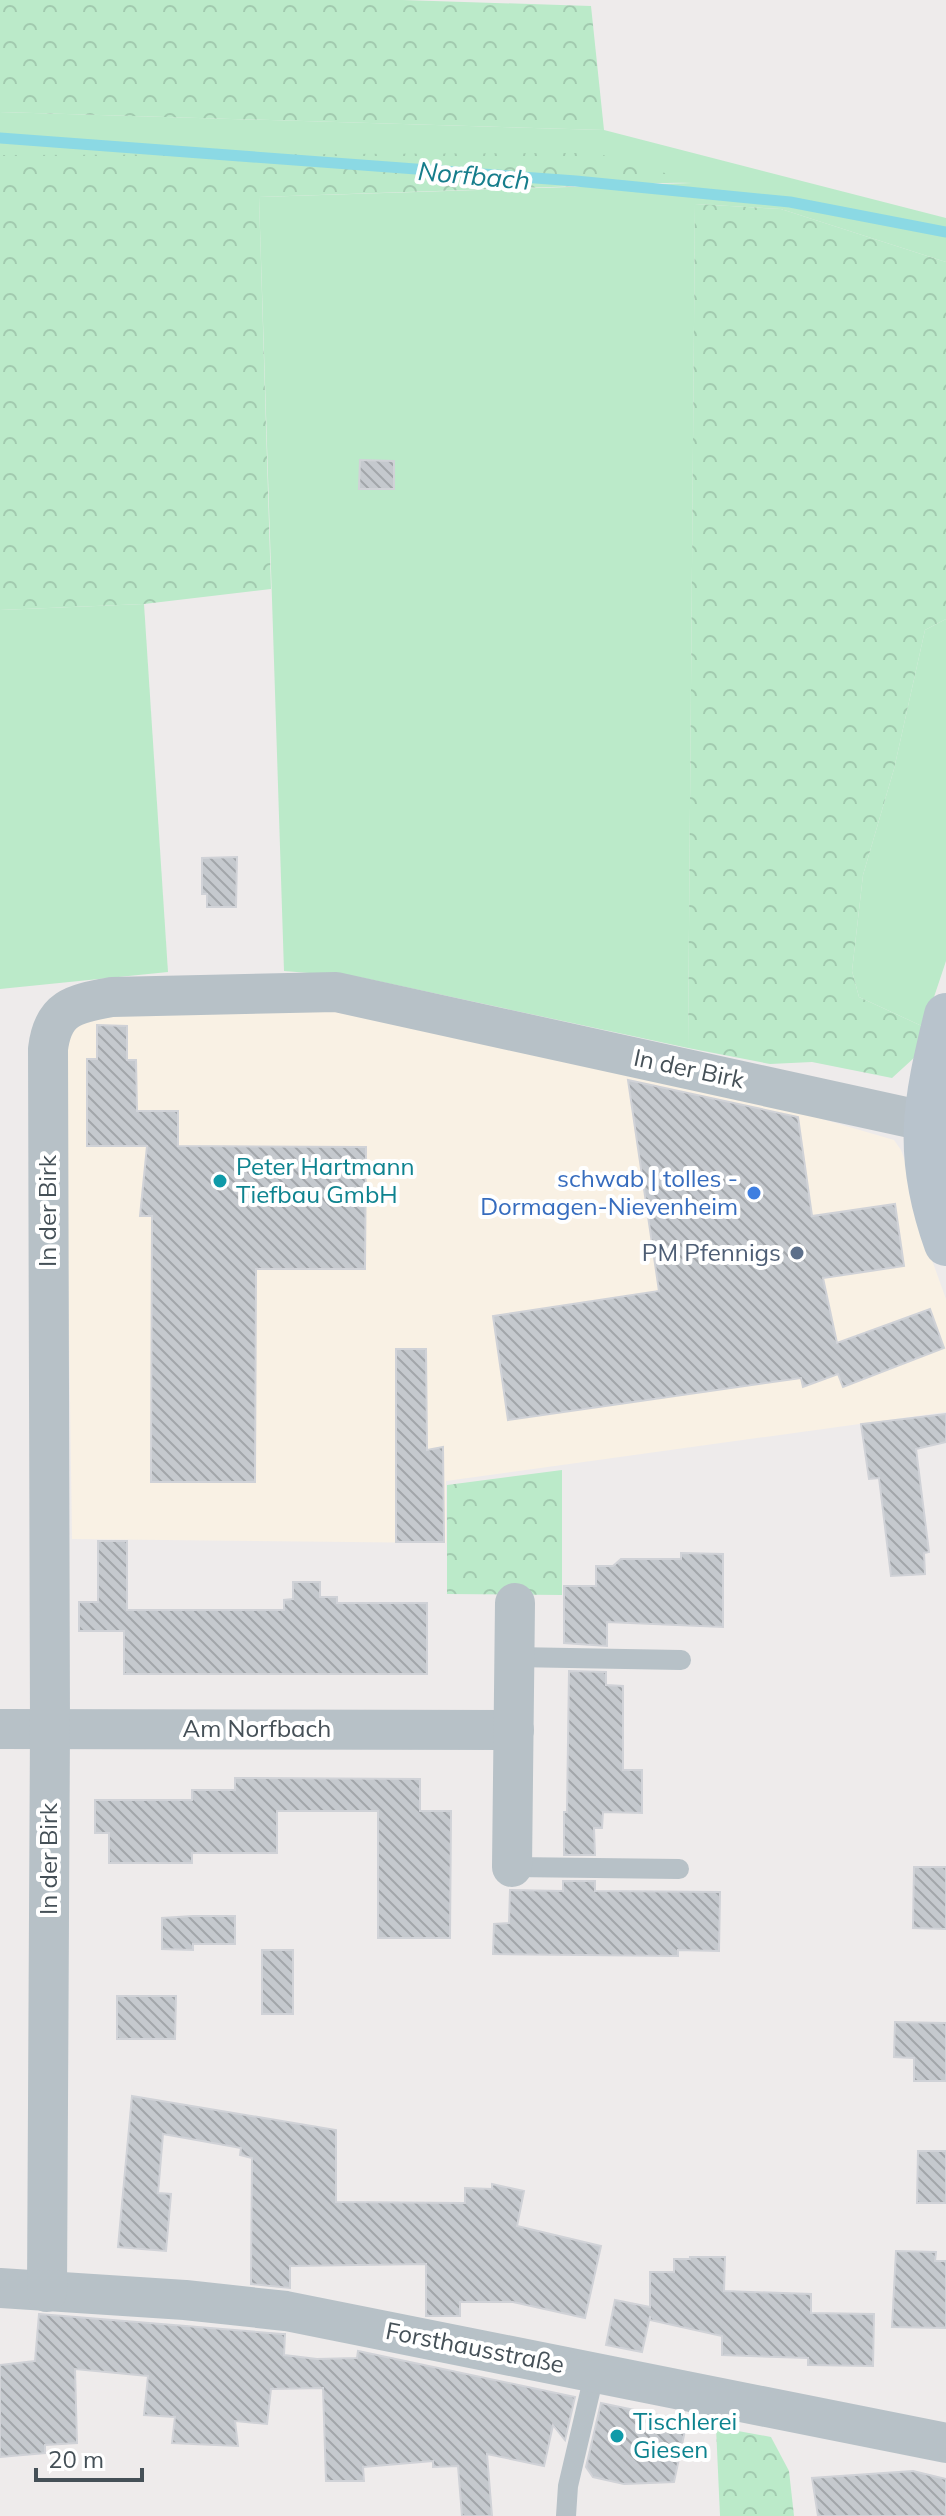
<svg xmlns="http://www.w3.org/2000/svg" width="946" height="2516" font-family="Mulish,sans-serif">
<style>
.commercial{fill:#f9f1e4}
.grass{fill:#bbeac9}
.forest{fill:url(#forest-crowns)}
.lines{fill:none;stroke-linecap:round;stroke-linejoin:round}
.stream{stroke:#8bd9e4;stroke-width:11}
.building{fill:url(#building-back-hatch);stroke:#d0d2d7;stroke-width:2}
.lane{stroke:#b7c1c7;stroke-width:20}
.street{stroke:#b7c1c7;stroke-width:40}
.secondary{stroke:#b8c3cc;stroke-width:44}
.culture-dot{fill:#0f9aa8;stroke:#fff;stroke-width:3}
.shop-dot{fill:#3f7fe0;stroke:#fff;stroke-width:3}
.service-dot{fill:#5c6f8a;stroke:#fff;stroke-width:3}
.labels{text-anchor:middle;stroke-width:8;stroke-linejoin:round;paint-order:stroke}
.street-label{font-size:24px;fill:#455057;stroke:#fff}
.culture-label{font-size:24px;fill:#0d838f;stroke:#fff;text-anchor:start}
.shop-label{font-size:24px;fill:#366cbe;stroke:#fff;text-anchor:end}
.service-label{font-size:24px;fill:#4e5e75;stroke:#fff;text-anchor:end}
.water-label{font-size:26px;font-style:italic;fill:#167d8b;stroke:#fff}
</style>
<defs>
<pattern id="forest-crowns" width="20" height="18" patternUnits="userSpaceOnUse" patternTransform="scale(2)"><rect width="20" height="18" fill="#bbeac9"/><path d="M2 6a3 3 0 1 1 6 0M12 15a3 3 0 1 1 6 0" fill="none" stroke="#a2caaf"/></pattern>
<pattern id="building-back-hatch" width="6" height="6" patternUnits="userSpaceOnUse" patternTransform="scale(2)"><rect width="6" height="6" fill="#c5c9ce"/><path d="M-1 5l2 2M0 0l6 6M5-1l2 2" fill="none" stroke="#a2a6aa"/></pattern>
</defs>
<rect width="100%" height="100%" fill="#eeebeb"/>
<!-- commercial -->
<polygon class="commercial" points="327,1010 805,1114 894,1140 901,1150 910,1175 933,1263 946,1299 946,1412 446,1481 446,1543 72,1539 65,1046 73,1029 86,1017"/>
<!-- grass -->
<g class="grass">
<polygon points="0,112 604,130 946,218 946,262 781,209 695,204 688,1048 359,977 284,971 259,197 692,183 0,155"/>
<polygon points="144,604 168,972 0,989 0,610"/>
<polygon points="946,619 946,961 924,1027 859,997 852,971 863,875 894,769 925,630"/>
</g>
<!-- forest -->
<g class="forest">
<polygon points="0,0 403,0 591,6 604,130 0,112"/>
<polygon points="596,153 696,182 259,197 271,589 144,604 0,610 0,155"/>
<polygon points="695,204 781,209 946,262 946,619 925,630 894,769 863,875 852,971 859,997 924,1027 915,1057 892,1078 812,1062 770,1064 688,1048"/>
<polygon points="562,1470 562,1595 447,1594 447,1485"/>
<polygon points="716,2427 771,2437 789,2471 794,2516 720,2516"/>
</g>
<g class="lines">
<!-- stream -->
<polyline class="stream" points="0,138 576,181 790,202 946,232"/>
</g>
<!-- building -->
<g class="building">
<polygon points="360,460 394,461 394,489 359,489"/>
<polygon points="237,857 236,907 207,907 207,894 202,894 202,858"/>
<polygon points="97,1025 127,1026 127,1060 136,1060 137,1111 178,1111 178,1146 366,1147 365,1269 256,1269 255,1482 151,1482 152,1216 140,1216 147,1146 87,1146 87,1059 97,1059"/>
<polygon points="628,1080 798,1117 812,1216 895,1204 904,1266 823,1278 837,1343 930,1309 944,1348 843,1387 838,1374 803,1387 801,1378 508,1420 493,1316 659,1291"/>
<polygon points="396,1349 426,1349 427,1450 443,1447 444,1542 396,1542"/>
<polygon points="946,1414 946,1442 916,1449 929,1552 924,1553 925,1574 891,1576 879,1478 869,1479 861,1424"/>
<polygon points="98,1541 127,1541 127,1610 284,1610 284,1600 293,1599 293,1582 320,1582 320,1597 337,1597 337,1603 427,1603 427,1674 124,1674 124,1631 79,1631 79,1602 98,1602"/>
<polygon points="681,1553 723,1554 723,1627 607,1622 607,1646 564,1643 564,1586 596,1586 596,1566 613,1566 621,1559 681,1559"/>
<polygon points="569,1671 606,1672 606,1685 623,1686 623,1770 642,1770 642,1813 603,1812 602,1828 594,1828 595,1855 564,1855 564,1812 567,1812"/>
<polygon points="235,1778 420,1779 420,1811 451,1811 450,1938 378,1938 378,1811 277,1811 277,1853 192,1853 192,1863 109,1863 109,1833 95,1833 95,1800 192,1800 192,1790 235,1790"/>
<polygon points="914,1867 946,1867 946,1929 913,1928"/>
<polygon points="563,1881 595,1881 595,1891 720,1892 719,1951 678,1950 678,1956 493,1954 494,1924 509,1923 510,1890 563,1891"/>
<polygon points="193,1916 235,1916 235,1944 193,1944 193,1950 162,1949 162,1918"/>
<rect x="262" y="1950" width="31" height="64"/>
<polygon points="117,1996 176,1996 175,2039 117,2039"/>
<polygon points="895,2022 946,2023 946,2081 914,2081 914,2058 894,2057"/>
<polygon points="132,2096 336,2130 336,2202 465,2203 465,2188 492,2189 492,2184 524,2191 517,2226 601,2246 585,2318 513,2302 460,2302 460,2316 426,2316 426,2264 290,2266 290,2288 251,2284 252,2158 240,2155 241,2148 163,2134 158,2193 171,2194 166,2251 118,2247"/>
<polygon points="918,2151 946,2151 946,2203 917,2203"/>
<polygon points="896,2251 936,2252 935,2261 946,2261 946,2328 892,2327"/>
<polygon points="690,2257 725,2257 724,2291 811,2294 811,2313 874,2314 873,2366 808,2365 808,2358 722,2355 722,2336 650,2320 650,2316 642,2352 606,2345 615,2300 650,2307 650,2272 674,2272 674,2259 690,2259"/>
<polygon points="39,2314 282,2334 285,2334 284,2355 317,2359 357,2358 358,2351 575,2397 565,2440 553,2425 544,2466 487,2454 492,2516 462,2516 458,2466 433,2467 433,2461 363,2467 364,2481 326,2481 323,2388 271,2389 267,2424 235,2421 238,2446 172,2443 175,2417 144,2415 148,2376 75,2369 77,2443 45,2445 45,2453 0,2457 0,2365 35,2361"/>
<polygon points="601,2403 687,2421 674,2482 624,2484 593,2477 586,2467"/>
<polygon points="913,2471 946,2479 946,2516 818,2516 812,2478"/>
</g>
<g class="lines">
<!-- lane -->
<g class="lane">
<polyline points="514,1657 681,1660"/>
<polyline points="512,1867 679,1869"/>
<polyline points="566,2516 568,2486 595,2371"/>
</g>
<!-- street -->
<g class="street">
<polyline points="0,1729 514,1730"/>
<polyline points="512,1867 515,1603"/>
<polyline points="0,2288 185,2300 286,2311 946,2443"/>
<path d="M47,2292l3,-564 -2,-679c5,-42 26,-45 64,-52l224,-5 588,129"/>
</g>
<!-- secondary -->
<path class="secondary" d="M946,1015c-22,90 -32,139 0,229"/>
</g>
<!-- markers -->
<g class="culture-dot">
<circle cx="220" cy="1181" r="8"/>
<circle cx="617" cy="2436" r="8"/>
</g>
<circle class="shop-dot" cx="754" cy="1193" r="8"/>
<circle class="service-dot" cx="797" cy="1253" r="8"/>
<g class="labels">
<!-- street labels -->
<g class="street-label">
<text transform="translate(689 1069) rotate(12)" y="8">In der Birk</text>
<text transform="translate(48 1211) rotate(-90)" y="8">In der Birk</text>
<text x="257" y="1737">Am Norfbach</text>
<text transform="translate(49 1859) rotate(-90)" y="8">In der Birk</text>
<text transform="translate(475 2348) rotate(11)" y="8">Forsthausstraße</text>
</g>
<!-- culture labels -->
<g class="culture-label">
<text x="236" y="1175">Peter Hartmann<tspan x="236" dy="28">Tiefbau GmbH</tspan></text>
<text x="633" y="2430">Tischlerei<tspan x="633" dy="28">Giesen</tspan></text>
</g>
<!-- shop labels -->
<g class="shop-label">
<text x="738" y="1187">schwab | tolles -<tspan x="738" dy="28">Dormagen-Nievenheim</tspan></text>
</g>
<!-- service labels -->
<g class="service-label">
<text x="781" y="1261">PM Pfennigs</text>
</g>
<!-- water labels -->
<g class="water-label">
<text transform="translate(474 176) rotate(5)" y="9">Norfbach</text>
</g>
</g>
<!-- scale -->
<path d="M36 2468v12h106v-12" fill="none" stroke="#455057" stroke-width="4"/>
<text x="48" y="2468" font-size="24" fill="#455057" stroke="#ffffff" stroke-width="6" paint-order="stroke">20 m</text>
</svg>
